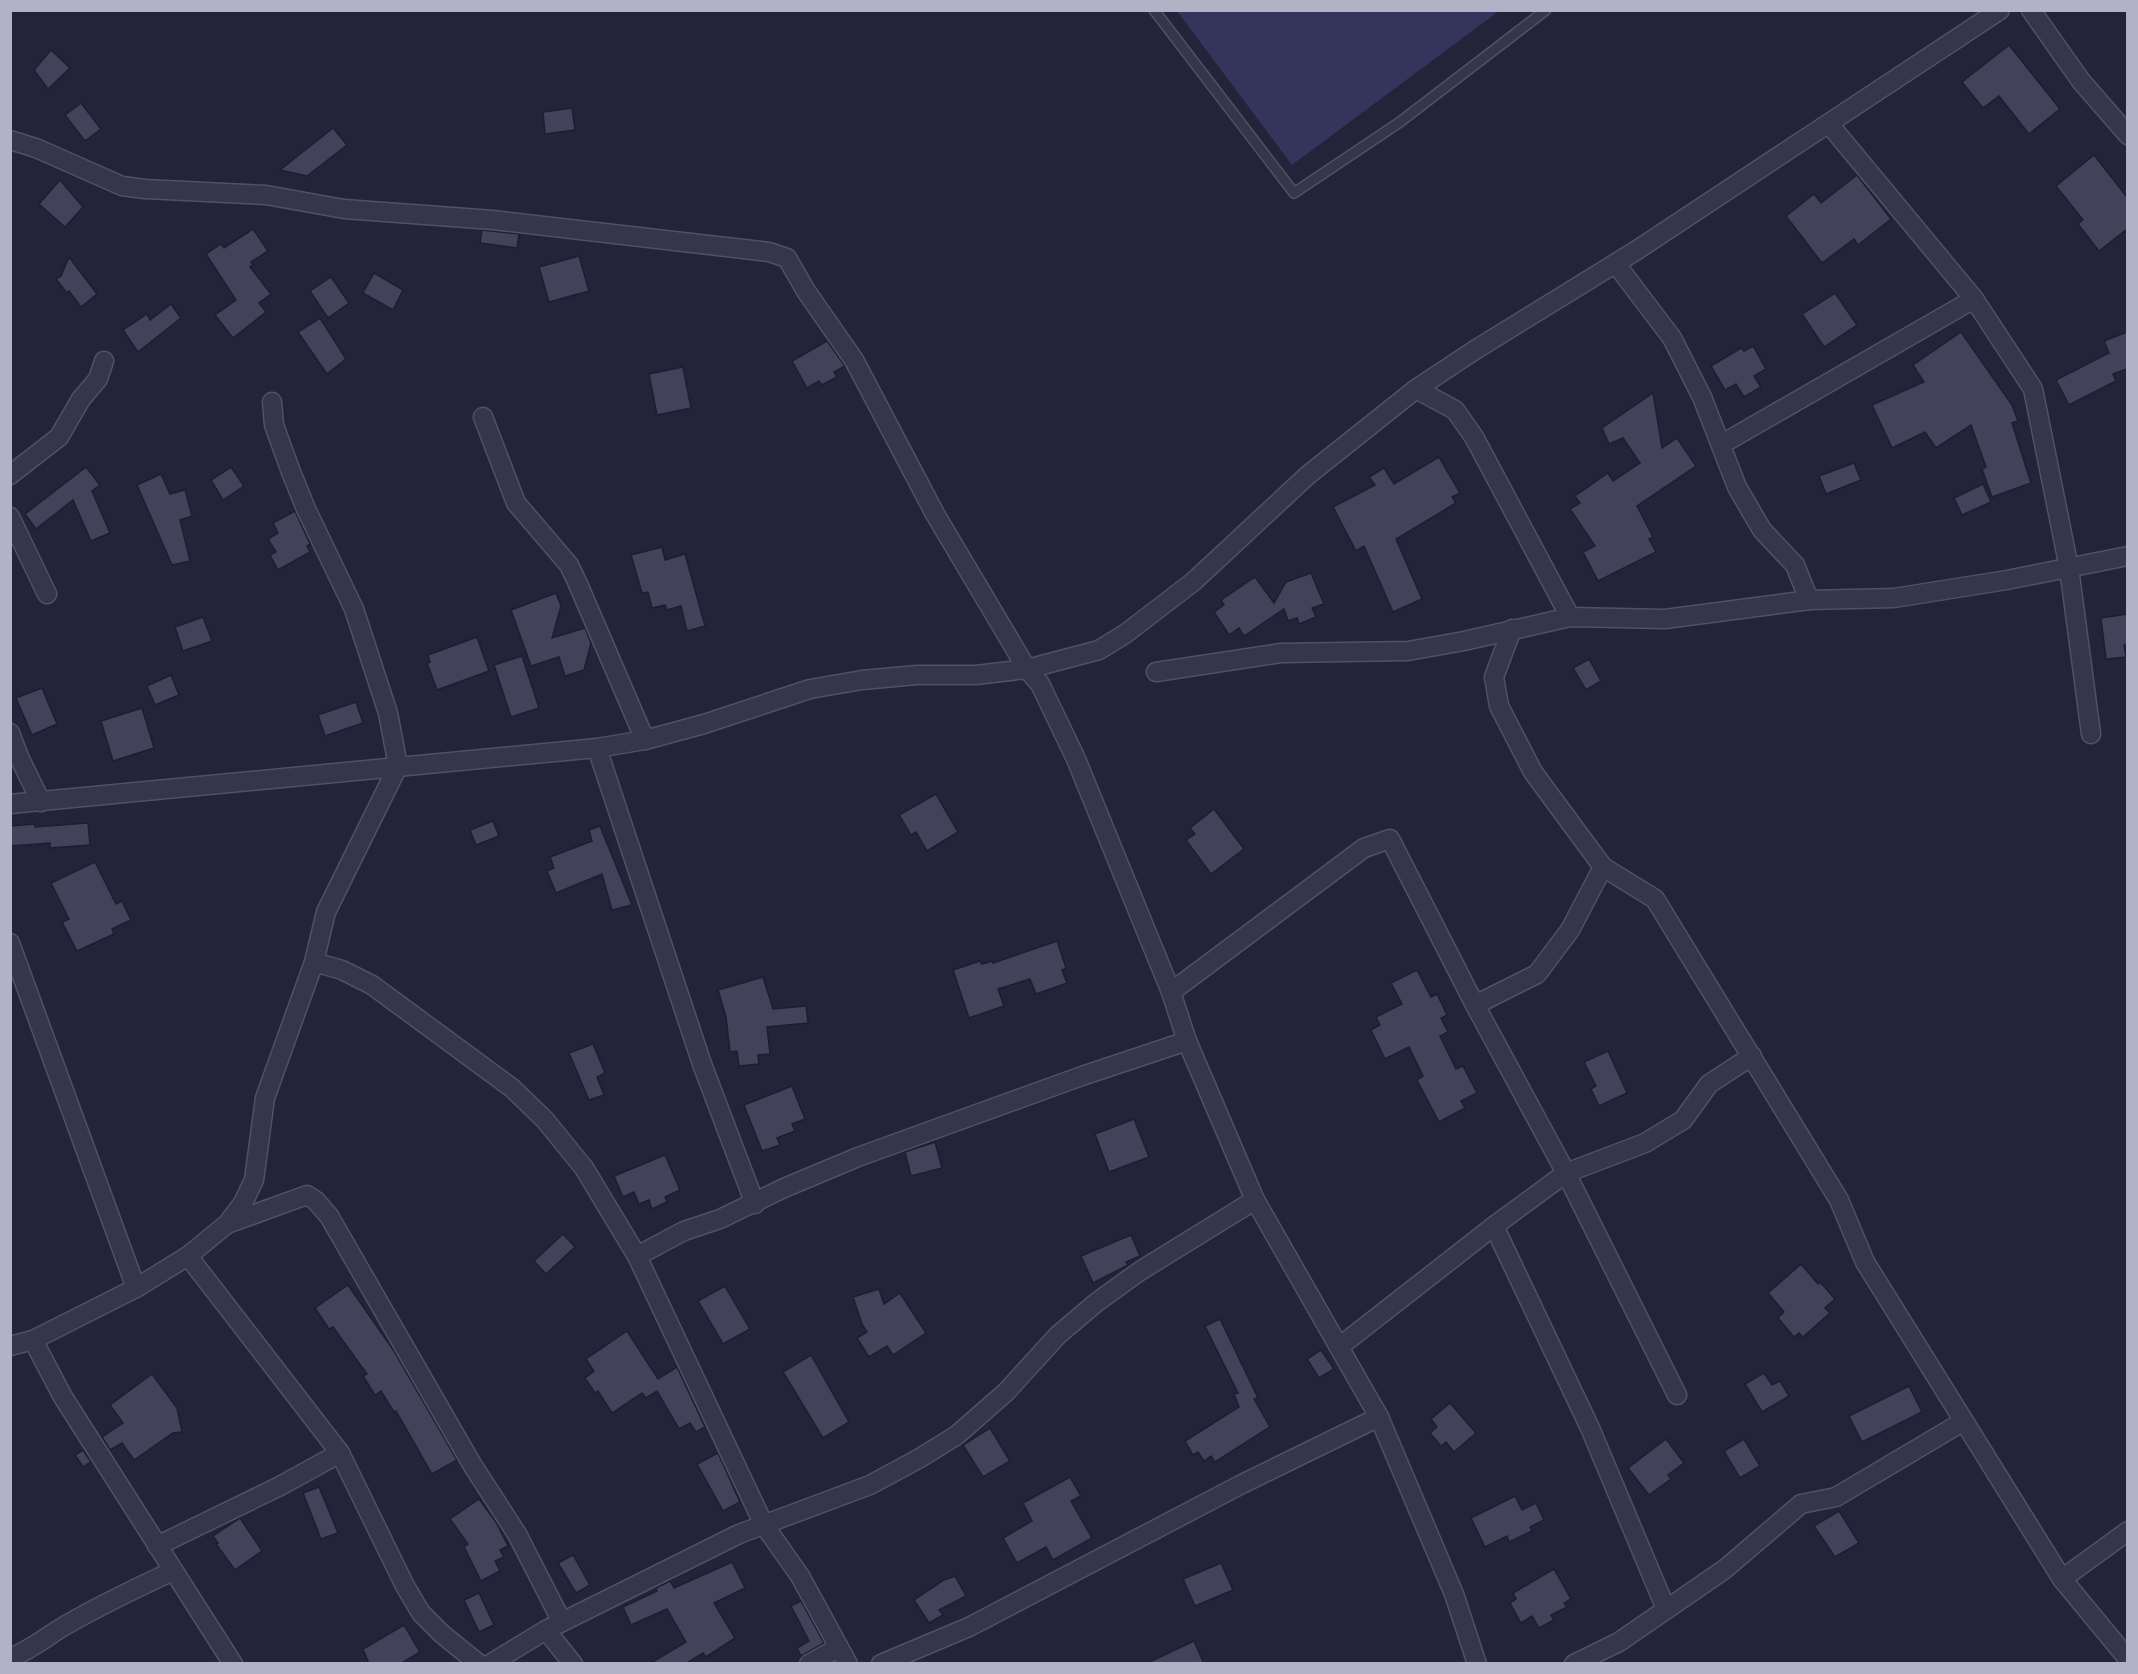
<svg xmlns="http://www.w3.org/2000/svg" width="2138" height="1674" font-family="'Fira Sans Condensed',sans-serif">
<style>
.water{fill:#34345c}
.building{fill:#42425b;stroke:#1e1e31;stroke-width:1.5}
.lines{fill:none;stroke-linecap:round;stroke-linejoin:round}
.lane-casing{stroke:#515165;stroke-width:12}
.street-casing{stroke:#515165;stroke-width:21}
.lane{stroke:#36364a;stroke-width:9}
.street{stroke:#36364a;stroke-width:18}
</style>
<rect width="100%" height="100%" fill="#232339"/>
<!-- water -->
<polygon class="water" points="1177,11 1499,11 1292,165"/>
<!-- building -->
<g class="building">
<polygon points="2009,45 2060,109 2029,134 1999,96 1983,108 1962,82"/>
<polygon points="51,50 70,68 48,89 34,70"/>
<polygon points="81,103 101,129 85,141 65,115"/>
<polygon points="572,108 575,130 545,134 543,112"/>
<polygon points="333,128 347,145 307,176 280,170"/>
<polygon points="2094,155 2127,197 2127,229 2099,251 2078,224 2083,220 2056,186"/>
<polygon points="1857,175 1891,219 1858,245 1854,239 1822,263 1786,216 1814,194 1821,203"/>
<polygon points="60,180 83,207 65,227 39,204"/>
<polygon points="253,229 268,251 251,262 253,265 250,267 271,294 259,303 266,312 233,338 215,315 236,300 206,254 221,244 224,248"/>
<polygon points="482,230 519,234 517,248 480,243"/>
<polygon points="579,256 589,291 549,302 539,267"/>
<polygon points="69,257 97,294 81,307 69,291 67,293 56,279 61,276"/>
<polygon points="374,273 403,290 393,310 363,293"/>
<polygon points="331,277 349,303 328,318 310,291"/>
<polygon points="1835,293 1857,325 1824,347 1802,314"/>
<polygon points="171,304 181,318 138,352 123,330 147,314 150,320"/>
<polygon points="320,318 346,359 327,374 298,332"/>
<polygon points="1961,332 2012,405 2018,421 2012,423 2031,483 1992,497 1982,469 1986,467 1971,425 1936,448 1925,432 1892,448 1872,405 1924,382 1913,365"/>
<polygon points="2127,332 2127,369 2113,374 2116,381 2069,405 2056,380 2109,353 2104,341"/>
<polygon points="827,341 845,366 834,372 837,377 822,385 819,381 807,388 792,361"/>
<polygon points="1753,346 1766,369 1754,376 1761,387 1744,397 1736,384 1725,390 1711,366 1741,348 1744,351"/>
<polygon points="683,367 691,408 657,415 649,374"/>
<polygon points="1653,393 1662,448 1677,438 1696,466 1637,506 1653,537 1649,539 1656,552 1598,581 1583,552 1595,546 1570,509 1580,503 1575,496 1608,473 1613,481 1640,463 1623,438 1609,444 1602,428"/>
<polygon points="1439,457 1460,493 1452,497 1456,503 1396,539 1422,599 1393,612 1364,546 1356,551 1333,507 1375,485 1369,477 1384,468 1394,484"/>
<polygon points="1854,463 1861,480 1826,494 1819,476"/>
<polygon points="86,467 100,485 92,491 110,533 91,541 73,500 36,529 25,514"/>
<polygon points="231,467 244,486 223,500 211,480"/>
<polygon points="161,474 170,494 185,490 192,516 180,520 190,561 172,565 137,485"/>
<polygon points="1983,484 1991,502 1962,515 1954,498"/>
<polygon points="295,511 310,544 307,546 310,552 278,570 270,555 276,552 268,539 278,533 273,523"/>
<polygon points="662,547 665,560 685,554 705,626 687,631 681,606 667,610 665,605 652,608 648,592 642,593 631,555"/>
<polygon points="1311,573 1324,604 1312,608 1316,617 1299,624 1297,618 1288,621 1284,609 1244,636 1239,628 1229,635 1214,612 1224,605 1221,600 1255,577 1274,603 1286,582"/>
<polygon points="556,593 561,606 552,638 585,628 591,643 584,670 565,676 559,657 531,666 511,610"/>
<polygon points="2127,614 2127,645 2124,645 2126,657 2106,659 2101,618"/>
<polygon points="203,617 212,641 183,651 175,627"/>
<polygon points="477,637 489,671 437,690 427,663 430,662 428,655"/>
<polygon points="522,656 539,708 511,717 494,665"/>
<polygon points="1589,659 1601,681 1586,690 1573,668"/>
<polygon points="171,675 179,695 155,705 147,686"/>
<polygon points="42,688 57,724 32,735 16,698"/>
<polygon points="356,702 363,723 325,736 318,715"/>
<polygon points="142,708 154,748 113,761 101,721"/>
<polygon points="936,794 958,832 927,851 916,832 911,835 899,815"/>
<polygon points="1214,809 1244,849 1211,874 1186,840 1195,834 1190,828"/>
<polygon points="493,821 499,836 476,845 470,830"/>
<polygon points="88,823 90,845 50,848 50,843 10,846 10,826 35,824 35,827"/>
<polygon points="600,826 632,905 612,910 602,874 556,893 547,871 554,868 550,857 592,841 589,830"/>
<polygon points="95,862 116,904 122,901 131,920 112,929 114,934 77,951 62,922 69,919 51,883"/>
<polygon points="1057,941 1066,968 1062,970 1067,983 1036,994 1030,979 998,989 1004,1006 969,1018 953,970 980,961 982,964 992,961 993,963"/>
<polygon points="1417,970 1431,997 1437,994 1447,1015 1441,1018 1448,1032 1440,1036 1456,1069 1463,1066 1477,1093 1461,1101 1465,1108 1439,1122 1417,1080 1423,1076 1409,1047 1385,1059 1371,1030 1380,1025 1376,1017 1402,1004 1391,983"/>
<polygon points="763,977 773,1009 806,1006 808,1023 767,1027 770,1054 758,1055 759,1064 739,1066 737,1051 730,1052 726,1017 718,990"/>
<polygon points="593,1044 605,1073 597,1077 604,1095 589,1100 569,1053"/>
<polygon points="1608,1051 1627,1093 1599,1106 1591,1089 1596,1086 1584,1062"/>
<polygon points="792,1086 805,1119 792,1124 795,1131 777,1138 780,1145 762,1151 744,1105"/>
<polygon points="1134,1119 1149,1157 1109,1172 1095,1134"/>
<polygon points="935,1142 942,1168 911,1176 905,1152"/>
<polygon points="665,1155 680,1190 665,1197 667,1202 652,1209 649,1200 639,1204 634,1192 623,1197 614,1176"/>
<polygon points="563,1234 575,1247 546,1274 534,1261"/>
<polygon points="1131,1235 1140,1256 1126,1262 1128,1265 1093,1283 1081,1256"/>
<polygon points="1801,1264 1818,1284 1820,1282 1835,1299 1825,1308 1830,1313 1803,1337 1799,1333 1794,1337 1778,1318 1784,1312 1768,1293"/>
<polygon points="348,1285 394,1351 457,1460 432,1474 396,1411 394,1412 381,1391 375,1395 363,1376 367,1374 333,1327 329,1329 315,1308"/>
<polygon points="725,1286 750,1329 723,1344 698,1301"/>
<polygon points="879,1289 884,1304 900,1293 926,1333 893,1355 887,1346 869,1357 857,1338 867,1332 862,1324 853,1297"/>
<polygon points="1220,1319 1258,1398 1254,1399 1270,1427 1215,1462 1211,1456 1204,1461 1198,1452 1193,1455 1185,1441 1239,1407 1234,1394 1238,1393 1205,1326"/>
<polygon points="627,1331 658,1379 677,1367 705,1427 696,1432 690,1423 679,1429 657,1391 646,1398 642,1393 612,1413 598,1391 595,1393 585,1378 594,1371 586,1359"/>
<polygon points="1321,1350 1334,1369 1319,1378 1307,1359"/>
<polygon points="811,1355 849,1422 823,1438 783,1372"/>
<polygon points="1764,1373 1772,1385 1780,1381 1789,1396 1762,1412 1745,1384"/>
<polygon points="152,1374 177,1408 182,1432 173,1433 134,1460 122,1443 110,1450 102,1437 123,1423 110,1405"/>
<polygon points="1909,1386 1922,1412 1862,1442 1849,1416"/>
<polygon points="1450,1403 1476,1433 1454,1452 1446,1442 1441,1446 1430,1433 1437,1427 1431,1419"/>
<polygon points="990,1428 1010,1461 983,1477 963,1445"/>
<polygon points="1666,1439 1684,1463 1668,1475 1671,1479 1649,1495 1628,1468"/>
<polygon points="1744,1439 1760,1466 1740,1478 1724,1451"/>
<polygon points="83,1450 91,1462 83,1467 75,1455"/>
<polygon points="718,1453 740,1502 723,1511 697,1464"/>
<polygon points="1070,1477 1081,1496 1071,1501 1092,1538 1053,1560 1046,1547 1017,1563 1003,1538 1032,1521 1023,1503"/>
<polygon points="319,1487 338,1533 321,1539 303,1493"/>
<polygon points="1515,1496 1522,1510 1536,1503 1544,1520 1530,1527 1532,1531 1509,1542 1507,1536 1485,1547 1471,1518"/>
<polygon points="479,1499 496,1522 508,1546 500,1550 504,1557 495,1561 500,1571 481,1581 464,1547 468,1544 450,1519"/>
<polygon points="1839,1511 1859,1543 1835,1557 1814,1526"/>
<polygon points="240,1518 262,1551 235,1570 216,1544 218,1543 213,1536"/>
<polygon points="573,1555 590,1585 576,1593 558,1563"/>
<polygon points="732,1562 745,1588 714,1603 735,1638 706,1657 703,1653 685,1664 649,1664 686,1642 667,1609 631,1625 623,1607 657,1591 656,1588 670,1581 674,1588"/>
<polygon points="1221,1563 1233,1590 1195,1606 1183,1579"/>
<polygon points="1554,1569 1571,1599 1564,1603 1567,1607 1551,1615 1554,1620 1539,1628 1532,1616 1521,1623 1510,1603 1516,1599 1513,1593"/>
<polygon points="955,1576 966,1596 939,1610 943,1615 929,1623 914,1600 944,1580"/>
<polygon points="479,1593 494,1625 479,1632 464,1600"/>
<polygon points="801,1601 824,1643 801,1656 797,1648 809,1641 791,1606"/>
<polygon points="404,1625 420,1652 400,1664 369,1664 363,1649"/>
<polygon points="1194,1641 1204,1664 1145,1664"/>
</g>
<g class="lines">
<defs>
<polyline id="lane" points="1154,10 1294,193 1400,122 1546,10"/>
<g id="street">
<polyline points="2031,10 2081,81 2128,135"/>
<polyline points="1829,124 1974,299 2033,389 2069,568 2091,734"/>
<polyline points="10,140 36,148 122,186 145,189 266,195 344,209 493,220 769,252 787,258 806,291 854,360 935,514 1027,669 1040,684 1076,759 1171,992 1187,1041 1255,1200 1379,1417 1454,1594 1477,1664"/>
<polyline points="1616,264 1672,338 1702,397 1737,487 1762,530 1795,565 1809,600"/>
<polyline points="1416,389 1455,410 1474,437 1570,617"/>
<polyline points="483,417 516,503 569,565 578,584 645,740"/>
<polyline points="1722,444 1974,299"/>
<polyline points="10,475 59,437 81,399 98,379 104,361"/>
<polyline points="10,517 47,594"/>
<polyline points="1512,629 1494,677 1499,706 1533,772 1603,867 1655,899 1839,1200 1865,1262 2062,1579 2128,1659"/>
<polyline points="1156,672 1281,653 1408,651 1464,641 1570,617 1665,619 1809,600 1894,598 2007,580 2128,556"/>
<polyline points="10,733 19,757 41,802"/>
<polyline points="597,748 702,1064 755,1204"/>
<polyline points="10,804 597,748 645,740 704,724 810,689 862,680 917,675 976,675 1027,669 1099,650 1125,634 1193,582 1308,475 1416,389 1475,350 1637,250 2000,10"/>
<polyline points="10,943 136,1288"/>
<polyline points="314,962 342,970 372,985 512,1088 545,1120 584,1168 637,1256 764,1525 800,1576 848,1664"/>
<polyline points="1171,992 1364,848 1390,839 1475,1005 1566,1173 1677,1395"/>
<polyline points="1475,1005 1537,974 1570,930 1603,867"/>
<polyline points="227,1224 307,1195 316,1201 329,1216 473,1466 517,1534 562,1622"/>
<polyline points="1494,1226 1590,1428 1666,1609"/>
<polyline points="188,1256 340,1453 405,1586 421,1613 442,1634 479,1664"/>
<polyline points="637,1256 684,1231 720,1219 784,1188 858,1157 1082,1076 1187,1041"/>
<polyline points="33,1340 63,1397 233,1664"/>
<polyline points="10,1346 33,1340 136,1288 188,1256 227,1224 243,1203 254,1180 265,1098 314,962 326,912 398,766 388,713 354,609 306,509 291,472 274,425 272,402"/>
<polyline points="1339,1347 1494,1226 1566,1173 1645,1143 1683,1120 1709,1084 1752,1056"/>
<polyline points="157,1546 280,1486 340,1453"/>
<polyline points="2062,1579 2128,1531"/>
<polyline points="546,1630 573,1664"/>
<path d="M10,1658c21,-8 37,-22 56,-33 35,-20 70,-37 107,-54"/>
<polyline points="490,1664 546,1630 739,1534 870,1485 920,1458 957,1435 1006,1392 1058,1335 1097,1302 1140,1271 1255,1200"/>
<polyline points="809,1664 838,1648"/>
<polyline points="881,1664 969,1627 1242,1484 1379,1417"/>
<polyline points="1574,1664 1619,1642 1725,1569 1801,1504 1836,1497 1964,1421"/>
</g>
</defs>
<!-- lane casing -->
<use href="#lane" class="lane-casing"/>
<!-- street casing -->
<use href="#street" class="street-casing"/>
<!-- lane -->
<use href="#lane" class="lane"/>
<!-- street -->
<use href="#street" class="street"/>
</g>
<!-- border -->
<rect width="2138" height="1674" fill="none" stroke="#b2b1c6" stroke-width="24"/>
</svg>
